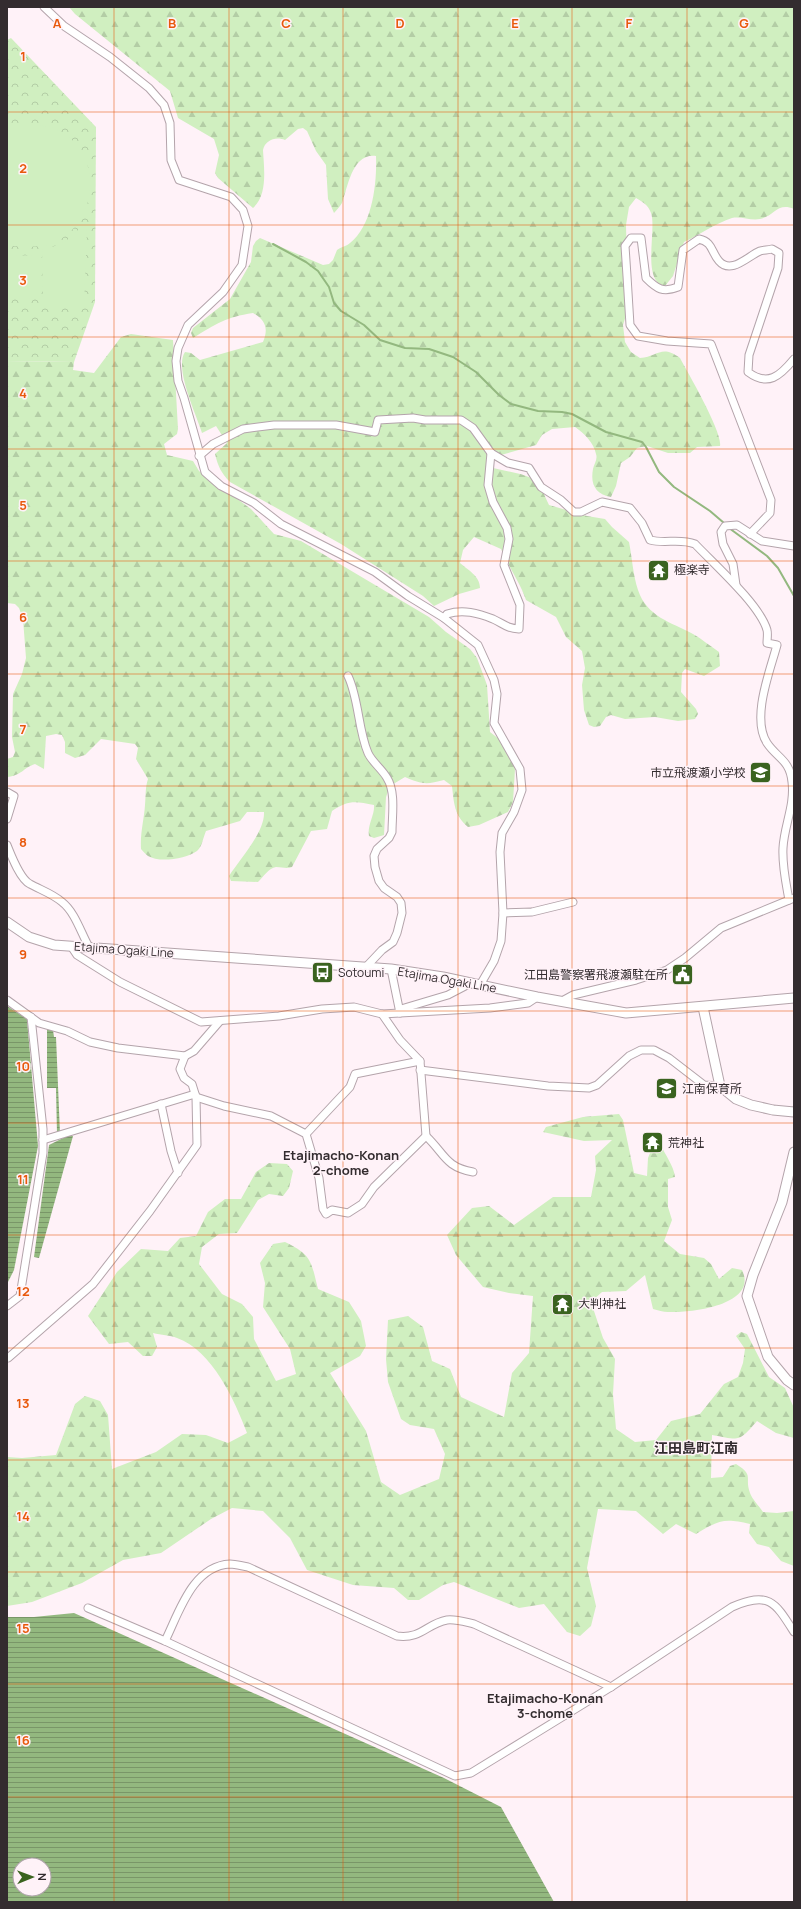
<svg xmlns="http://www.w3.org/2000/svg" width="801" height="1909" font-family="Manrope,'Noto Sans JP',sans-serif">
<style>
.forest{fill:url(#forest-firs)}
.park{fill:url(#park-crowns)}
.pitch{fill:#d0efc0}
.water{fill:url(#water-rules);fill-rule:evenodd}
.lines{fill:none;stroke-linecap:round;stroke-linejoin:round}
.stream{stroke:#93b87f;stroke-width:2}
.minor-casing{stroke:#b4a4ab;stroke-width:9}
.major-casing{stroke:#b4a4ab;stroke-width:11}
.minor{stroke:#fff;stroke-width:7}
.major{stroke:#fff;stroke-width:9}
.grid{fill:none;stroke:#e8590c;stroke-width:1;stroke-opacity:0.55}
.labels{text-anchor:middle;stroke-width:3;stroke-linejoin:round;paint-order:stroke}
.poi-label{font-size:12px;fill:#332c2f;stroke:#fff2f8;text-anchor:start}
.street-label{font-size:12px;fill:#332c2f;stroke:#fff2f8}
.neighbourhood-label{font-size:13px;font-weight:bold;fill:#332c2f;stroke:#fff2f8}
.quarter-label{font-size:14px;font-weight:bold;fill:#332c2f;stroke:#fff2f8}
.grid-label{font-size:13px;text-anchor:middle;font-weight:bold;fill:#e8590c;stroke:#fff2f8;stroke-width:3;stroke-linejoin:round;paint-order:stroke}
</style>
<defs>
<pattern id="forest-firs" width="22" height="20" patternUnits="userSpaceOnUse"><rect width="22" height="20" fill="#d0efc0"/><path d="M5 1l3.5 6h-7zM16 11l3.5 6h-7z" fill="#b3cda5"/></pattern>
<pattern id="park-crowns" width="20" height="18" patternUnits="userSpaceOnUse"><rect width="20" height="18" fill="#d0efc0"/><path d="M2 6a3 3 0 1 1 6 0M12 15a3 3 0 1 1 6 0" fill="none" stroke="#b3cda5"/></pattern>
<pattern id="water-rules" width="6" height="5" patternUnits="userSpaceOnUse"><rect width="6" height="5" fill="#93b87f"/><path d="M0 2.5h6" fill="none" stroke="#799668"/></pattern>
</defs>
<rect width="100%" height="100%" fill="#fff2f8"/>
<!-- forest -->
<g class="forest">
<path d="M69,7h725v202c-17,-7 -19,7 -34,10 -9,2 -19,-3 -28,-1 -16,5 -33,17 -48,24l-11,34 -8,10c-24,-4 -8,-57 -14,-73 -3,-8 -8,-11 -15,-15l-7,9 -3,18 2,84 -5,16 2,17 6,10 9,6c18,-1 21,-14 40,0 8,15 43,75 40,88l-23,1 -7,6h-22l-21,-7 -10,2 -7,9 -9,6 -5,23 -5,11c-15,-3 -21,-12 -18,-28 1,-5 5,-10 3,-15 -2,-11 -12,-21 -21,-27l-23,2 -10,6 -6,10 -42,12 -6,9c16,7 40,5 51,19 4,6 7,14 10,20l38,11 18,3 7,8 17,15c3,15 4,33 9,48 9,27 33,32 55,44 9,5 17,12 26,18l1,14 -16,10 -19,-7 -3,4 -1,19 15,17 2,5 -3,5 -17,2 -23,-4 -30,2 -14,-4 -5,2 -6,9 -6,1 -5,-2 -5,-15 -2,-25 3,-17 -3,-17 -16,-14 -10,-20 -30,-17c-6,-18 -18,-34 -25,-51l-27,-12 -11,13 -3,13c8,7 20,13 20,25l-21,6 -25,12 -11,-10 -82,-52 -111,-62c-9,-9 -12,-16 -15,-28l12,-11 -11,-17 -14,7c-6,-19 -28,-65 -17,-81l6,1 9,7 63,-18c6,-14 2,-22 -10,-29 -27,4 -37,11 -60,25l-2,-5 2,-5 37,-29 21,-37 2,-16 3,-5 4,-3 63,27 6,-1 4,-4 4,-10c4,-3 10,-4 13,-7 23,-18 27,-61 26,-87 -24,-3 -28,31 -34,47 -2,3 -5,7 -8,10l-6,-14 -2,-34 -10,-14 -9,-20 -4,-3 -5,1 -13,11c-9,-4 -20,0 -22,10 1,18 5,45 -10,58l-35,-30 -3,-5 4,-18 -5,-16 -36,-21 -8,-27 -95,-77z"/>
<path d="M131,334l42,6 5,89 -1,5 -13,10 3,11 26,6 6,10 52,38 23,25 27,7 128,76 17,15 24,17 7,9 10,27 3,47 14,11 11,26 -2,33 -5,10 -29,13 -11,2c-14,-12 -14,-24 -16,-41l-8,-6c-18,5 -23,4 -39,-3l-15,9 -4,11 -2,38 -10,3 -5,-2c-2,-11 6,-21 5,-31 -19,-4 -26,-5 -42,6l-5,18 -16,2 -19,36c-6,2 -9,0 -16,0 -7,1 -13,10 -18,15l-27,-1 -2,-5c11,-17 36,-44 35,-64h-17l-7,9 -34,10c-3,7 -4,16 -9,20 -11,8 -38,12 -49,5 -3,-2 -5,-5 -7,-7 -1,-16 3,-29 4,-44 1,-10 0,-17 3,-26l-12,-20 2,-11 -3,-4 -34,-5 -16,16 -10,3 -10,-5v-11l-3,-7 -6,-1 -10,2 -2,33 -9,-5c-12,4 -14,12 -28,13v-18l6,-2 2,-5 -3,-15 1,-43 9,-20 4,-16 -3,-39 -4,-11 -4,-4 -8,-1v-242l67,1 -1,8 21,3 27,-36z"/>
<path d="M619,1114l4,6 11,53 13,3 1,-18 4,-10 9,-3c4,10 13,21 14,32l-7,2v28l4,13 -8,21 16,13 24,4 7,6 8,15 13,-11 10,2c17,35 -52,43 -74,42 -5,0 -10,-2 -15,-3l-8,-34 -19,16 -24,1 -11,10 12,36 12,21 -2,35 3,35 19,13 21,-2 15,-19 29,-7 24,-30 14,-7 5,-14 2,-14 -9,-13 5,-4 6,2 22,43 16,11 9,20v30l-18,-5 -19,-12c-19,22 -17,19 -45,14l-1,43 12,-1 7,-11 6,-2c19,12 8,13 14,29 2,6 9,13 13,19l14,1 17,-2v55l-13,-5 -12,-14 -12,-3 -8,-11 1,-9c-26,-6 -31,-4 -54,10l-20,-10 -13,10 -27,-23 -38,-2 -11,59 9,38 -5,20 -11,10 -13,-4 -23,-28 -25,4 -65,-26 -11,3 -24,15h-11l-14,-12 -41,-3 -46,-15 -17,-32 -27,-27 -31,-3 -21,11 -50,34 -38,7 -41,23 -50,19 -25,4v-149l15,1 34,-3 19,-51 10,-8 15,5 8,14 4,54 44,-17 26,-18 24,1 22,8 19,-10c-12,-32 -35,-83 -70,-95 -7,-3 -16,-3 -24,-5l4,14 -5,9h-9l-15,-14 -19,2 -21,-28 29,-44 24,-23 27,2 12,-13 16,-2 12,-24 17,-13h16l15,-27 13,-9 18,1 6,7 -4,17 -6,8 -14,-2 -11,6 -21,33 -18,1 -17,13 -3,17 23,30 20,10 11,13 1,22 22,42 20,-7 -6,-25 -27,-42 2,-24 -5,-20 13,-19 12,-2c27,13 26,19 33,47l31,13 12,19 5,25 -6,10 -30,17 36,58 15,51 19,13 39,-16 6,-25 -11,-25 -24,-4 -9,-6 -13,-37 -2,-23 2,-39 20,-4 15,11 9,34 18,8 11,28 43,20 8,-44 17,-20 4,-57 -24,-3 -26,-6 -27,-32 -9,-20 25,-27 17,-2 25,19 39,-28h38l5,-27 -1,-14 17,-16 -28,1 -41,-9 3,-5 37,-10z"/>
</g>
<!-- park -->
<polygon class="park" points="11,38 96,127 95,302 74,362 7,361 7,40"/>
<!-- pitch -->
<g class="pitch">
<path d="M7,125c12,1 35,-1 46,3 49,19 49,88 5,113 -15,8 -34,5 -51,5z"/>
<path d="M79,228l8,1 -3,77h-41l-1,-56c12,-3 31,-10 37,-22z"/>
<polygon points="39,255 39,298 7,299 7,256"/>
</g>
<!-- water -->
<g class="water">
<polygon points="7,1006 27,1019 38,1146 14,1270 7,1284"/>
<polygon points="47,1030 53,1030 54,1037 56,1037 60,1134 57,1134 56,1088 47,1088"/>
<polygon points="67,1136 73,1136 39,1258 34,1257 49,1145"/>
<path d="M74,1613l370,165 57,29 53,95h-547v-285h27zM20,1865h24v24h-24z"/>
</g>
<g class="lines">
<!-- stream -->
<g class="stream">
<polyline points="273,244 306,262 318,271 329,287 334,303 341,311 364,325 380,340 405,348 429,349 453,357 476,372 499,395 511,404 538,411 562,412 572,414 606,432 642,442 646,447 659,472 674,487 710,511 724,523"/>
<polyline points="729,528 767,556 778,568 794,596"/>
</g>
<defs>
<g id="minor">
<polyline points="44,7 64,26 110,57 149,88 164,105 170,123 171,160 179,180 231,197 243,210 248,226 242,265 223,292 188,325 178,348 176,361 178,381 184,398 205,472 221,486 254,503 281,524 375,572 408,596 444,618 478,645 494,680 497,694 494,723 520,769 522,790 514,812 502,833 500,852 503,913 501,941 494,961 480,985"/>
<path d="M199,456l14,-12 30,-15 31,-4h62l39,7 3,-12 35,-2 12,2h36l12,8 18,25 17,10 21,5 12,19 20,13 13,12h7l21,-10 28,6 12,15 8,17c15,4 30,-2 45,4 19,20 65,61 72,86 1,4 0,9 0,13l10,2c-7,26 -26,73 -10,98 10,15 23,17 25,39 3,23 -8,44 -9,66 -1,18 3,35 6,52"/>
<path d="M750,534l20,-21 1,-13 -60,-156 -44,-3 -29,-5 -8,-11 -3,-49 -2,-30 6,-8h10l5,40c11,11 17,15 32,9l5,-37 16,-11c14,3 12,13 20,22 12,14 29,-5 41,-10 3,-1 8,-1 12,-2l7,4 -1,15 -29,87 -1,17c20,15 32,4 46,-13"/>
<polyline points="736,585 733,564 723,544 721,532 725,526 737,525 762,541 794,546"/>
<path d="M444,618l3,-4c16,-5 31,-1 46,5 11,5 13,9 26,10l1,-24 -16,-40 5,-26 -2,-11 -14,-26 -5,-17 3,-32"/>
<path d="M348,676c11,23 10,54 20,77 4,9 14,16 19,25 9,14 5,38 5,54l-3,6 -12,11 -3,7 1,11 4,14 5,7 13,9 4,6 1,10 -5,20 -4,9 -11,8 -17,18"/>
<polyline points="7,792 14,796 7,819"/>
<path d="M7,845c4,10 13,34 23,39 11,6 23,10 32,18 13,10 19,31 27,45"/>
<polyline points="503,913 532,912 573,902"/>
<polyline points="71,946 77,955 120,982 201,1022 279,1016 322,1009 354,1007 382,1014 490,1008 528,1003 537,997"/>
<polyline points="391,969 400,1013"/>
<polyline points="7,1000 39,1023 67,1031 90,1042 118,1048 185,1056 180,1069 184,1078 192,1084 196,1097 197,1145 150,1211 93,1284 8,1358"/>
<polyline points="562,1001 573,995 636,980 667,970 685,958 721,928 794,898"/>
<polyline points="401,1009 448,995 471,983"/>
<polyline points="185,1056 194,1051 220,1021"/>
<polyline points="420,1070 548,1086 589,1088 597,1085 629,1056 641,1050 654,1050 669,1058 704,1085 720,1086"/>
<polyline points="196,1097 224,1106 271,1116 306,1134 319,1178 323,1209 326,1214 332,1210 348,1213 362,1204 374,1187 426,1136 420,1061 400,1040 382,1014"/>
<polyline points="161,1104 171,1151 178,1173"/>
<polyline points="306,1134 350,1087 355,1074 420,1061"/>
<path d="M426,1136c19,18 19,31 47,36"/>
<polyline points="43,1140 195,1094"/>
<polyline points="7,1306 20,1296 43,1153 43,1129 31,1017"/>
<path d="M88,1608l77,33 290,135 16,-3 140,-86 121,-80c37,-16 43,-5 62,25"/>
<path d="M165,1641c14,-28 27,-75 65,-77 5,0 12,2 18,3l149,69c25,3 29,-12 50,-16 9,-1 18,2 27,4l137,63"/>
</g>
<g id="major">
<polyline points="7,922 29,937 54,945 391,969 443,977 537,997 626,1013 794,998"/>
<polyline points="703,1007 720,1086 736,1099 751,1105 773,1110 794,1112"/>
<polyline points="794,1152 782,1202 753,1275 747,1296 768,1357 787,1380 794,1385"/>
</g>
</defs>
<!-- minor casing -->
<use href="#minor" class="minor-casing"/>
<!-- major casing -->
<use href="#major" class="major-casing"/>
<!-- minor -->
<use href="#minor" class="minor"/>
<!-- major -->
<use href="#major" class="major"/>
</g>
<!-- grid -->
<path class="grid" d="M114,7v1895M229,7v1895M343,7v1895M458,7v1895M572,7v1895M687,7v1895M7,112h787M7,225h787M7,337h787M7,449h787M7,561h787M7,674h787M7,786h787M7,898h787M7,1011h787M7,1123h787M7,1235h787M7,1348h787M7,1460h787M7,1572h787M7,1684h787M7,1797h787"/>
<!-- icons -->
<defs>
<symbol id="temple-square" viewBox="-11 -11 22 22"><rect x="-9" y="-9" width="18" height="18" rx="4" fill="#3a631f" stroke="#fff2f8"/><path d="M0-6L5-2H3V0L6.5 2.5H4V6H1.5V3h-3V6H-4V2.5H-6.5L-3 0V-2H-5Z" fill="#fff"/></symbol>
<symbol id="school-square" viewBox="-11 -11 22 22"><rect x="-9" y="-9" width="18" height="18" rx="4" fill="#3a631f" stroke="#fff2f8"/><path d="M0-5L7-2L0 1L-7-2ZM-4 1L0 2.5L4 1V4Q0 6-4 4Z" fill="#fff"/></symbol>
<symbol id="bus-square" viewBox="-11 -11 22 22"><rect x="-9" y="-9" width="18" height="18" rx="4" fill="#3a631f" stroke="#fff2f8"/><path d="M-5-6H5V4H4V6H2V4H-2V6H-4V4H-5ZM-3.5-4V0h7V-4ZM-3.5 1.2v1.5H-2V1.2ZM2 1.2v1.5H3.5V1.2Z" fill="#fff"/></symbol>
<symbol id="civic-square" viewBox="-11 -11 22 22"><rect x="-9" y="-9" width="18" height="18" rx="4" fill="#3a631f" stroke="#fff2f8"/><path d="M-.6-6.5H3V-4.5H.6V-3L4-1V1h2V6H-6V1h2V-1L-.6-3ZM-1.2 2.5V6h2.4V2.5Z" fill="#fff"/></symbol>
</defs>
<g fill-rule="evenodd">
<use href="#temple-square" x="646" y="558" width="25" height="25"/>
<use href="#school-square" x="748" y="760" width="25" height="25"/>
<use href="#bus-square" x="310" y="960" width="25" height="25"/>
<use href="#civic-square" x="670" y="962" width="25" height="25"/>
<use href="#school-square" x="654" y="1076" width="25" height="25"/>
<use href="#temple-square" x="640" y="1130" width="25" height="25"/>
<use href="#temple-square" x="550" y="1292" width="25" height="25"/>
</g>
<g class="labels">
<!-- poi labels -->
<g class="poi-label">
<text x="674" y="574">極楽寺</text>
<text x="746" y="777" text-anchor="end">市立飛渡瀬小学校</text>
<text x="338" y="977">Sotoumi</text>
<text x="668" y="979" text-anchor="end">江田島警察署飛渡瀬駐在所</text>
<text x="682" y="1093">江南保育所</text>
<text x="668" y="1147">荒神社</text>
<text x="578" y="1308">大判神社</text>
</g>
<!-- street labels -->
<g class="street-label">
<text transform="translate(124 950) rotate(4)" y="4">Etajima Ogaki Line</text>
<text transform="translate(447 980) rotate(10)" y="4">Etajima Ogaki Line</text>
</g>
<!-- neighbourhood labels -->
<g class="neighbourhood-label">
<text x="341" y="1160">Etajimacho-Konan<tspan x="341" dy="15">2-chome</tspan></text>
<text x="545" y="1703">Etajimacho-Konan<tspan x="545" dy="15">3-chome</tspan></text>
</g>
<!-- quarter labels -->
<g class="quarter-label">
<text x="696" y="1453">江田島町江南</text>
</g>
</g>
<g class="grid-label">
<text x="57" y="28">A</text>
<text x="172" y="28">B</text>
<text x="286" y="28">C</text>
<text x="400" y="28">D</text>
<text x="515" y="28">E</text>
<text x="629" y="28">F</text>
<text x="744" y="28">G</text>
<text x="23" y="61">1</text>
<text x="23" y="173">2</text>
<text x="23" y="285">3</text>
<text x="23" y="398">4</text>
<text x="23" y="510">5</text>
<text x="23" y="622">6</text>
<text x="23" y="734">7</text>
<text x="23" y="847">8</text>
<text x="23" y="959">9</text>
<text x="23" y="1071">10</text>
<text x="23" y="1184">11</text>
<text x="23" y="1296">12</text>
<text x="23" y="1408">13</text>
<text x="23" y="1521">14</text>
<text x="23" y="1633">15</text>
<text x="23" y="1745">16</text>
</g>
<!-- border -->
<rect width="801" height="1909" fill="none" stroke="#332c2f" stroke-width="16"/>
<!-- north arrow -->
<g transform="translate(32 1877) rotate(89)"><circle r="19" fill="#fff2f8" stroke="#ada3a8"/>
<path d="M0-3L7 15L0 10L-7 15Z" fill="#3a631f"/>
<text y="-6" font-size="11" font-weight="bold" text-anchor="middle" fill="#332c2f">N</text>
</g>
</svg>
